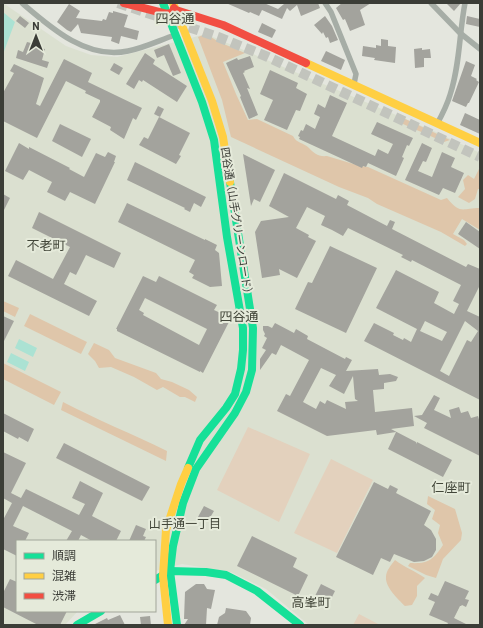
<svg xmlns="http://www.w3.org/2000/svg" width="483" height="628" font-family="Barlow,'Noto Sans JP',sans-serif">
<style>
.built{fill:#dbe0d0}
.green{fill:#e3d1bd}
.forest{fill:#dfc6aa}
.water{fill:#abe2d3}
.building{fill:#a3a39d;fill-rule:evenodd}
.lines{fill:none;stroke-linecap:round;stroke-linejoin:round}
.highway-tunnel{stroke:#c2c4bd;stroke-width:10;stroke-dasharray:10 5;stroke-linecap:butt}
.street{stroke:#a6ada6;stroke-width:5.5}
.fast{stroke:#16e098;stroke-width:8}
.slow{stroke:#ffcf43;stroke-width:8}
.jam{stroke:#f24e42;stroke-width:8}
.labels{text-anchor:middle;stroke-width:4;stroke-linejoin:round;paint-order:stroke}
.street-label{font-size:11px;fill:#3b3d37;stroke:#e5eada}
.neighbourhood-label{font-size:12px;fill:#424639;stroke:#e5eada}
.quarter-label{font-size:13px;fill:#424639;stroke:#e5eada}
</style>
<rect width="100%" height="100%" fill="#e4e6de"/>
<!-- built -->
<polygon class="built" points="3,3 66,46 91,55 117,57 206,34 436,132 480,153 480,625 309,625 266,589 231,572 182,564 155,571 155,541 17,541 17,611 78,611 65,625 3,625"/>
<!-- green -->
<g class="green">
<polygon points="248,427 310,454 279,522 217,490"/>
<polygon points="331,459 373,480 337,553 294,533"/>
<polygon points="359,614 380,625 353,625"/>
</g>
<!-- forest -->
<g class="forest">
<path d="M206,34l13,8 26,11 -22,9 13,32 12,26 9,-1 36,17c3,7 11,7 16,12 5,5 9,9 18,8l33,10 8,1 73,33 6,-2c14,17 15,10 33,10v22l-18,-11 -9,15 11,6 3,4 -2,2 -24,-14 -64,-28 -9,-6 -29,-11 -108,-50 -9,-37 -24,-63z"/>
<polygon points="399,116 450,140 444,142 403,124 400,122"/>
<polygon points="479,169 480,170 480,189 478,189 475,199 469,203 458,197 465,189 463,180 468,175 474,179"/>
<polygon points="3,301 19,308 15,317 3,311"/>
<polygon points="30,314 87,342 81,354 24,326"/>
<polygon points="94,343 109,350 115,358 156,373 161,379 172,382 189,390 197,397 195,402 185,397 180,397 163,387 157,390 134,377 111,367 99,368 95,361 88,354"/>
<polygon points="3,363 61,392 54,405 3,379"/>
<path d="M63,402c34,18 70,32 104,49l-1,10 -105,-51z"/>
<path d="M428,496l27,13 7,24 -1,7 -18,19 -7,19 -10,-3 -18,-9 2,-3c18,1 23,-3 33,-18l-5,-12 2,-8 -8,-6 3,-9 -8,-6z"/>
<path d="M395,560c9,7 20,11 30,18l-8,8v10l-5,9 -7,1c-7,-7 -20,-19 -19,-29 0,-6 5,-12 9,-17z"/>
</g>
<!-- water -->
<g class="water">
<polygon points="3,12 15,22 3,54"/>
<polygon points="19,339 37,348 33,357 15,348"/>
<polygon points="11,353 29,362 25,371 7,362"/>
</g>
<!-- building -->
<g class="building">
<polygon points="226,3 264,3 278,9 284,4 283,3 318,3 320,8 301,16 297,5 290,11 287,8 282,19 262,10 259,16 250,12 249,13"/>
<polygon points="342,3 371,3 360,10 365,25 350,31 345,19 343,20 336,8"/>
<polygon points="446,3 461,3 454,11"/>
<polygon points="69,4 80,11 76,18 102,21 103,19 106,20 109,12 113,13 113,11 128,15 124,27 139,31 137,40 121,36 119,44 111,41 112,37 81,33 78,24 71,32 67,30 57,22"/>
<polygon points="20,16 29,23 25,28 16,21"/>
<polygon points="325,16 332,26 338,40 330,43 328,37 326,38 323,32 322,34 314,25"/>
<polygon points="467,16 480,19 480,27 466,24"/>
<polygon points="262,23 276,30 272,38 258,32"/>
<polygon points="381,39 388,40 388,46 396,47 395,63 374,60 375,58 362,56 363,46 376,48 376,45 381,46"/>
<polygon points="27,42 39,45 39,48 45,49 42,60 49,62 47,68 16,58 18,50 23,52"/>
<polygon points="169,44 181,73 173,76 164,55 157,58 154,50"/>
<polygon points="422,48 422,50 430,49 431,58 424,58 424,67 415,68 414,49"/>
<polygon points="326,51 345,60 341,70 321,61"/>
<polygon points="145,53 155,60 153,64 187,86 177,102 143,80 142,82 139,80 134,89 126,84"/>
<polygon points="250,56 254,67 244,71 245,72 243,73 250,89 247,88 258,115 249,119 240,97 241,96 226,63 237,58 238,60"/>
<polygon points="64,59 92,73 88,82 142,108 136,120 133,118 124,139 110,130 111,127 92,117 100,102 100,100 85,93 86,91 66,81 37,138 3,121 3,93 14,73 10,71 14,64 44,78 36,104 40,106"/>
<polygon points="466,61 475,65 471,76 477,79 476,80 479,82 469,103 468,103 466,107 452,101"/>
<polygon points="114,63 123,68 119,75 110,70"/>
<polygon points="270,70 298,83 296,88 307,94 300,111 296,110 287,130 264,120 273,100 260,94"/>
<polygon points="330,95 347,103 332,136 375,156 378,149 388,154 393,144 371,134 377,122 413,138 409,146 407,145 402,157 404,158 396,176 368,163 366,167 363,166 362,168 299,139 300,137 298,136 301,130 303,131 306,124 315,129 320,117 314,114 318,104 325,108"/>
<polygon points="158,106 164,109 160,117 154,114"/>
<polygon points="465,113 480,120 480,134 460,125"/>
<polygon points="159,117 190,133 179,155 181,156 176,164 139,145 144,137 148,139"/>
<polygon points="60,124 91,139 82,157 52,141"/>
<polygon points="19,143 29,149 29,147 70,168 69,169 84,177 96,153 105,157 108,152 116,156 114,162 115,162 95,204 70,192 65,201 47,192 52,182 29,170 23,180 5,171"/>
<polygon points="422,143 432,148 426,162 423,161 418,171 432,177 442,152 455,158 451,167 464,173 455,193 443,188 439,195 405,180"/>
<polygon points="243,154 275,170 260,202 254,199 251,206"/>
<polygon points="135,162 206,197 201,207 194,203 190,212 184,209 185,208 127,180"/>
<path d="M284,173l52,26 2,-4 11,6 -2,4 40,21 3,-6 5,2 -3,7 74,38 2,-3 12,5v16l-13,26 13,6v83l-116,-59 10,-18 20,10 -1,2 10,5 1,-2 7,4 6,-13 -41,-21 20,-38 43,22 -5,11 20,11 5,-10 -6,-3 8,-16 -49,-25 -1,2 -10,-5 2,-2 -55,-27 -5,8 -11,-6 -11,-5 4,-9 -18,-9 -11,21 13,7 -1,2 8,4 -19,37 -18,-9 1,6 -18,3 -7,-46 6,-11 28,-4 -20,-11zM425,321l22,11 -5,9 -22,-10zM465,321l13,10 -7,11 -4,-2 -18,36 -9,-5z"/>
<polygon points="3,194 10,198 3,212"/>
<polygon points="127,203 205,240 205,239 217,245 215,250 219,253 222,286 210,287 192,278 194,275 189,272 195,260 118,222"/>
<polygon points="39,212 121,253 114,268 86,255 76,275 70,272 64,284 97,301 89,316 8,276 16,260 53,279 70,247 32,228"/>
<polygon points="466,222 480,232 480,249 458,234"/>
<polygon points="330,246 377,268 346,333 295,309 308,282 312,283"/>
<path d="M143,276l13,6 3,-6 58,29 -3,5 17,8 -28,55 -3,-2v1l-83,-41v-2h-1zM145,298l62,31 -8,16 -56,-30 1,-2 -5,-3z"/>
<polygon points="3,316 14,321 3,343"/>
<path d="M275,323l19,10 2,-4 12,7 -1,3 38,20 1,-2 6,3 -6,11 32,-2 1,6 11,-1 8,3 -2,4 -12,2v6l-11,1 2,22 37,-4 2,18 -23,3 25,13v2l1,-2 35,18 -9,17 -55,-28 8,-17 -19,3 -1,-5 -49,6 -50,-25 9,-17 4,2 19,-36 -28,-15 -5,10 -4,-2 -12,17v-11l6,-9 -4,-2 5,-10 -3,-2 1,-2 -2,-4v-4h5l4,2zM321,368l15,7 -7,11 15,8 9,-18 2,23 3,2 -13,1 1,7 -19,-9 -2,4 -5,-3 -4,8 -13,-7z"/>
<polygon points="434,395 440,398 434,410 451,418 449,410 459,407 461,413 468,411 471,418 478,416 480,423 480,456 424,428 427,423 414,416 422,415"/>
<polygon points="3,413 34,429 28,442 19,437 18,439 3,431"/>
<polygon points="64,443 150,487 142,501 56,458"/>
<polygon points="3,452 26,463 11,493 21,498 26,489 79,515 85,504 72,498 80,481 103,493 92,516 121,531 116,541 92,541 81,535 78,541 66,541 72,531 23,506 13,526 29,533 25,541 17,541 17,556 3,549 3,520 12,503 3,498"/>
<polygon points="374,482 388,489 390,485 398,489 396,493 431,511 424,525 431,530 436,539 436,550 432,557 424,561 414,562 394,554 390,562 381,558 373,575 336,557"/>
<polygon points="204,506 214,511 208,521 198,517"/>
<polygon points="136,525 146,529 143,536 146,537 144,541 129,541"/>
<polygon points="252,536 297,558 293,567 308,575 298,596 237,566"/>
<polygon points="10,579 17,582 17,611 67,611 60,625 38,625 3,607 3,593"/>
<polygon points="445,581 469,591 465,599 469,600 466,607 462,605 461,606 460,606 454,618 468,625 447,625 448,623 429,615 435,602 428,599 431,593 438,596"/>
<polygon points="196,584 204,584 207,589 215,590 211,609 207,608 206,625 184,625 188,619 184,619 185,592"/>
<polygon points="321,584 335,591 328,605 314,598"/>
<polygon points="296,600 302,603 299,609 293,606"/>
<polygon points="226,608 246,611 251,618 250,625 217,625 219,617 225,613"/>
<polygon points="120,615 125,625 93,625 107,618 108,620"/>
<polygon points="150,616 151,625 141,625 140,617"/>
</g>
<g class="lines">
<!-- highway-tunnel -->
<polyline class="highway-tunnel" points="118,3 218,37 268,57 480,157"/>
<!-- street -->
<g class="street">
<path d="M22,3c29,25 65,57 106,48 16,-3 32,-11 47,-16"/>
<polyline points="325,3 331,12 356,74 354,84"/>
<polyline points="431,3 460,33 480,49"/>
<path d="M437,124c5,-9 10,-19 13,-29 10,-30 9,-61 15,-92"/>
</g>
<!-- fast -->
<g class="fast">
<polyline points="163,3 202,102 214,140 227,237 243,328 243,350 241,369 235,394 226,408 200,440 188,468"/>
<polyline points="155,580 170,571 206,572 226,575 257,591 300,625"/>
<polyline points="77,625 101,611"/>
<polyline points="177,625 170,571 173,546 183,503 196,469 235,413 246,392 252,370 253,328 230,182"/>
</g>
<!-- slow -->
<g class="slow">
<polyline points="173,3 212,101 223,137 230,182"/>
<polyline points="306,63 480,143"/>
<polyline points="168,625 163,576 166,530 181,484 188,468"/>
</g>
<!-- jam -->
<g class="jam">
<polyline points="124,3 167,14 170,13"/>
<polyline points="174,8 176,10 223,25 306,63"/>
</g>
</g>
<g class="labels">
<!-- street labels -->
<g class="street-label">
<text transform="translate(237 223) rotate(81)" y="4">四谷通（山手グリーンロード）</text>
</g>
<!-- neighbourhood labels -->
<g class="neighbourhood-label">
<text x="185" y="528">山手通一丁目</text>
</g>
<!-- quarter labels -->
<g class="quarter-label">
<text x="175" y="23">四谷通</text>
<text x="46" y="250">不老町</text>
<text x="239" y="321">四谷通</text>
<text x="451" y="492">仁座町</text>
<text x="311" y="607">高峯町</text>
</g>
</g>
<!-- border -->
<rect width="483" height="628" fill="none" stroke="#3b3d37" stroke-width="8"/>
<!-- legend -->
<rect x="16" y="540" width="140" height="72" fill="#e5eada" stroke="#a1a599"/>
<rect x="24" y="553" width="20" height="6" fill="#16e098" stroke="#a1a599"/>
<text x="52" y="560" font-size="12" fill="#3b3d37">順調</text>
<rect x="24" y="573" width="20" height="6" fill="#ffcf43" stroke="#a1a599"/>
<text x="52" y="580" font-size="12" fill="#3b3d37">混雑</text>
<rect x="24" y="593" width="20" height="6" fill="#f24e42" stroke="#a1a599"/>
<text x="52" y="600" font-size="12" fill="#3b3d37">渋滞</text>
<!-- north arrow -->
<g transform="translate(36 36)" stroke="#e5eada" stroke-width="3" paint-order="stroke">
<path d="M0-3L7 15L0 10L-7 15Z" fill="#3b3d37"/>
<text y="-6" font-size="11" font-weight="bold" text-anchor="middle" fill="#3b3d37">N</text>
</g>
</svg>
